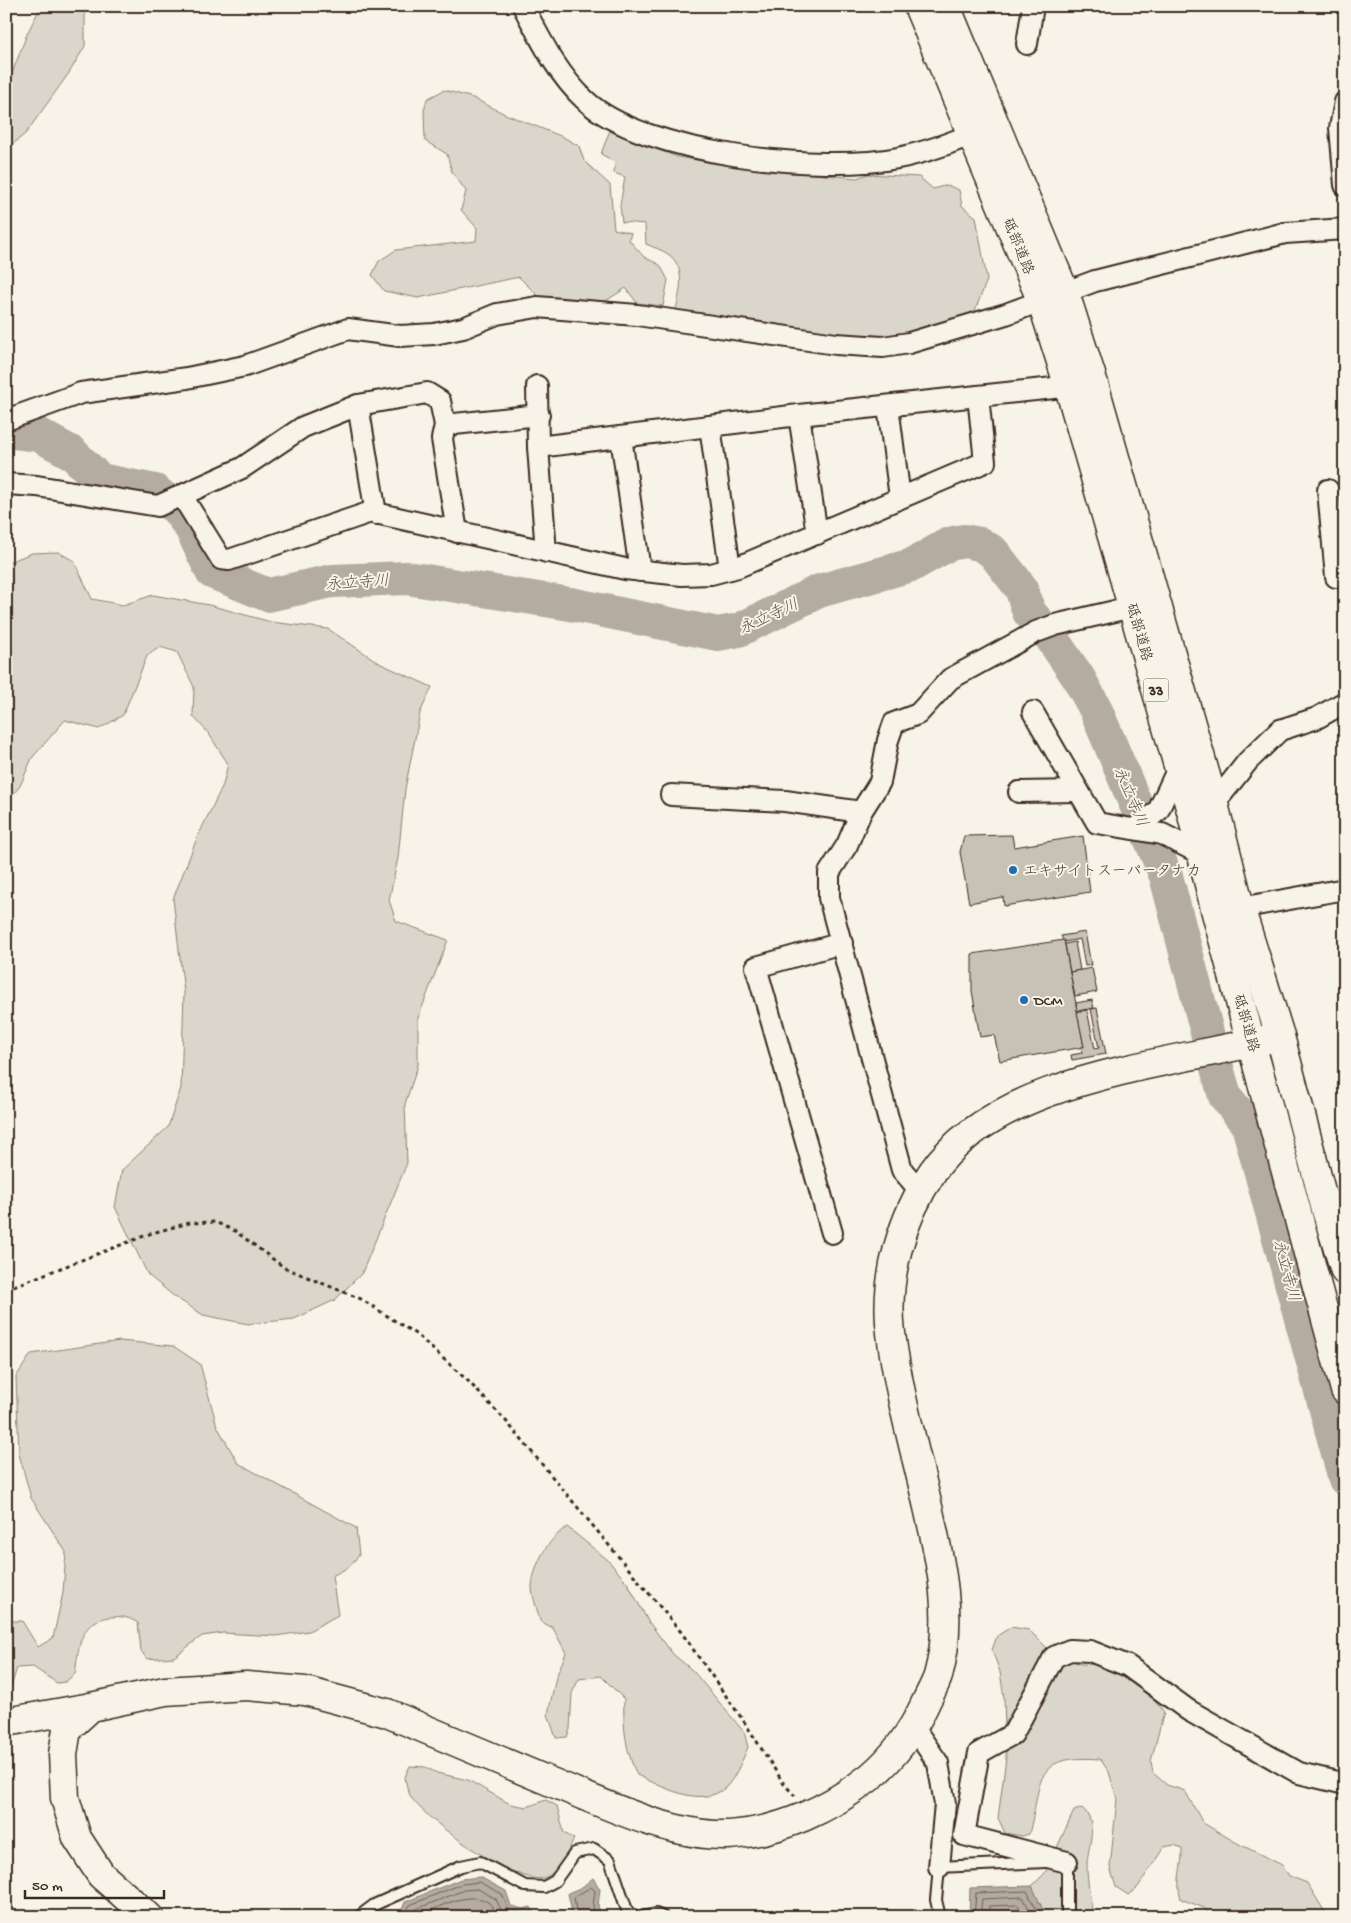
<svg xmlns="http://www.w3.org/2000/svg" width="1351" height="1923" font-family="'Gochi Hand','Klee One',sans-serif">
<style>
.green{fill:#dbd6cb;stroke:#8b8074}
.water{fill:#b4aca0;stroke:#84786c}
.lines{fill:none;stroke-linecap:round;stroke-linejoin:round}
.shore{stroke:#6b5e52;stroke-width:1}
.river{stroke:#b4aca0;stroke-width:34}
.building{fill:#c8c1b6;stroke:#3b2a1e}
.lane-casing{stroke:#3b2a1e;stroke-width:14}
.street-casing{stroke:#3b2a1e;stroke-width:24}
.secondary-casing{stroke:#3b2a1e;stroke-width:31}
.highway-casing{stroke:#3b2a1e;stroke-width:31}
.path{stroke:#3b2a1e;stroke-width:3;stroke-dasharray:4 4;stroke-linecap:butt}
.lane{stroke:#f7f3e8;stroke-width:10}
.street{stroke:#f7f3e8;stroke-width:20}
.secondary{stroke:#f7f3e8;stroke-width:28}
.highway{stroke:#f7f3e8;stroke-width:28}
.poi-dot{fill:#1f6fb2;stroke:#f7f3e8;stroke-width:2}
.labels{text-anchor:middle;stroke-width:4;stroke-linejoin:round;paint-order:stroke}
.shield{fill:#f7f3e8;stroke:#73665b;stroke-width:1}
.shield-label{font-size:14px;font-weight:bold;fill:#3b2a1e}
.street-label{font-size:15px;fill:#3b2a1e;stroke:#f7f3e8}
.poi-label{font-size:15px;fill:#3b2a1e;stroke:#f7f3e8;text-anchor:start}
.water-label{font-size:16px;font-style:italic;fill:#5f5145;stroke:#f7f3e8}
</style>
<rect width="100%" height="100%" fill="#f7f3e8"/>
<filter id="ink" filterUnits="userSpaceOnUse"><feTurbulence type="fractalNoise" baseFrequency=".02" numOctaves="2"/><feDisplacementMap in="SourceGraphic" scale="10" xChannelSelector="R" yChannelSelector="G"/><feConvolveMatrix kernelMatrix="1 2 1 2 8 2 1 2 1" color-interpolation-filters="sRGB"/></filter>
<g filter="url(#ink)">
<!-- green -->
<g class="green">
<polygon points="41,6 76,6 85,14 85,46 69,73 26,133 6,150 6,89 27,34"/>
<polygon points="444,90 473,98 505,114 563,137 579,146 584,161 610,185 614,229 631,233 629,240 644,257 660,265 668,280 663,306 637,303 626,288 604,302 539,297 519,277 418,298 384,291 372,275 379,261 396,250 476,241 477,228 461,210 466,191 452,172 447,154 425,141 424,111 427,99"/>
<path d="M610,130l67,27 74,11 106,10 11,-4 51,3 14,12 14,-4 12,5 3,16 14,11 11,63 -15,38 -88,23 -209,-27c4,-19 13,-46 -7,-60 -6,-4 -15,-7 -22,-10l-1,-20 -23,-2 -2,-17 5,-28 -11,-4 1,-11 -14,-8z"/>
<polygon points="58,552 74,561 92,599 123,605 153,595 209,605 271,622 328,629 381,664 432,687 420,713 405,789 398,858 389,900 396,921 448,940 418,1018 418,1065 405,1104 407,1163 362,1273 335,1300 294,1319 248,1324 203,1315 175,1297 148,1275 115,1207 122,1170 168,1127 181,1088 184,992 173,899 197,838 223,785 228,764 209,734 193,716 194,687 177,652 160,647 147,656 123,715 99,729 65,720 32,758 20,786 6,803 6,563 32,553"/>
<path d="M120,1341l53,5 27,18 17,62 21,37 118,65 3,27 -10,12 -17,9 6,39 -29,16 -33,5 -53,-3 -21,3 -28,21 -27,2 -6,-8 -3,-28c-10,-6 -15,-7 -27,-6 -32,3 -32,30 -36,57l-10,8 -8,1 -24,-16 -16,1 -7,22 -4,2v-71h16l16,26 15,-9 10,-45 3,-41 -35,-54 -12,-44 -3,-77 15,-23z"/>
<path d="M567,1527l41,33 20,24 20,37 25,33 20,17 51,61 4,15c-4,10 -15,35 -23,41 -25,21 -64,-2 -88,-13 -12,-25 -14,-49 -13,-76l-23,-23 -22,3 -7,14 -2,36 -3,8 -11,1 -8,-24 8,-37 10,-24 -13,-25 -13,-7c-2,-10 -8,-24 -8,-35 2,-22 16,-47 35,-59z"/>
<path d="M1011,1627l18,3 18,18 33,16 26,1 49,35 9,12 -13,49 2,12 14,12 18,6 18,32 34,20 45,22 7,11 18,7 21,34h-117l-7,-9 -23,-9c-6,-19 2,-32 1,-51l-8,-3 -10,2 -26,40 -10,8 -12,-8 -6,-20 7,-68 -8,-27 -9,-13c-69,-5 -57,22 -71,75l-7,2 -17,-3 -7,-15 8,-60 -2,-60 -4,-26 -8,-22 5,-14z"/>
<path d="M410,1766l15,1 12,6 31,7 42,24 17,3 19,-7 11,6 7,27 10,6c-7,14 -14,33 -30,39 -26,8 -122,-59 -134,-83 -3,-5 -4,-12 -5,-18z"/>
<path d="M1082,1808c18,15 5,38 5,58 0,17 4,34 6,51h-47l-14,-31 13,-13 29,-62z"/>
</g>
<!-- water -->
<g class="water">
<polygon points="480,1877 506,1891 511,1906 523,1909 531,1907 536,1917 394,1917 401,1912 405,1902 461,1879"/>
<polygon points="593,1878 600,1889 598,1906 602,1917 573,1917 568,1893 582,1887"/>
<polygon points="1032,1886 1046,1917 969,1917 970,1888"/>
</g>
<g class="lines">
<!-- shore -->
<g class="shore">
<polyline points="403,1917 410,1905 462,1884 479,1882 502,1894 509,1910 528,1914 530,1917"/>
<polyline points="411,1917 414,1910 464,1890 478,1889 496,1899 502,1912 508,1917"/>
<path d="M419,1917c17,-10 53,-28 70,-14 4,3 5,10 7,14"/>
<polyline points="577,1917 574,1897 591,1887 595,1891 593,1906 596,1917"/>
<polyline points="974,1917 976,1893 1027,1891 1040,1917"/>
<polyline points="980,1917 982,1899 1023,1897 1033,1917"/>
<polyline points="988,1917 989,1906 1018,1905 1025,1917"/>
</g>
<!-- river -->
<g class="river">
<polyline points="6,431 39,435 72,453 100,480 155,491 177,509 191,528 212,572 268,595 332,581 407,578 570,604 718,634 739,630 819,591 912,565 949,544 964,541 980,544 993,552 1021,588 1029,612 1050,636 1078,677 1095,708 1166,876 1208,1036"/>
<polyline points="1217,1068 1225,1096 1248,1125 1345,1479"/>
</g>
</g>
<!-- building -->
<g class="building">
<polygon points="1012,835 1014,847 1083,836 1090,892 1004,906 1003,897 969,903 960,852 964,836"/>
<polygon points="1085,932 1091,965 1085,966 1080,939 1064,942 1061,936"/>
<polygon points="1064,940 1084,1047 1000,1061 994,1035 980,1037 972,991 972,954"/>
<polygon points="1075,942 1080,970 1070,972 1065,944"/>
<polygon points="1092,968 1097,992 1075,996 1070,972"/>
<polygon points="1092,1000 1094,1008 1077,1011 1076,1003"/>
<polygon points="1097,1008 1106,1054 1072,1060 1071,1055 1082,1053 1081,1047 1084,1047 1077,1012 1087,1010 1095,1049 1099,1048 1091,1009"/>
</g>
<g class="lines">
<defs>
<g id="lane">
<polyline points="1064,1862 1067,1862 1067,1917"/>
<polyline points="358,1917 374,1905 461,1866 480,1862 525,1886 544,1887 555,1881 575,1853 594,1849 610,1860 628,1913 639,1917"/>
<polyline points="642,1917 656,1914 663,1917"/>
<polyline points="940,1917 936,1900 939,1867 1045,1862"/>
</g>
<g id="street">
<path d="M523,6c18,34 34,68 62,94 58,55 237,73 313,58 29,-6 59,-17 86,-29"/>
<polyline points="1027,44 1033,6"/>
<polyline points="1345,102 1340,128 1345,185"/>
<polyline points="537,386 538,447 546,552"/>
<polyline points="358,405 376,514"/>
<polyline points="888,406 900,498"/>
<polyline points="799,415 817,534"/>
<polyline points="6,420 81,393 187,378 245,366 348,329 400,336 434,334 463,328 497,314 537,307 637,315 836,344 883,347 909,343 1006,314 1095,281 1285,233 1345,229"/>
<polyline points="445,425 539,415"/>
<polyline points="710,426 730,569"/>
<polyline points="621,437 640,571"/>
<polyline points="538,447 799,415 1082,385"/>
<polyline points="6,484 37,486 158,506 242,468 303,427 358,405 427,393 440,401 445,425 442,439 457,532"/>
<polyline points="1328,490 1336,577 1345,576"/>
<polyline points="182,496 221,559 229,560 371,512 625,569 682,575 711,574 738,567 985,462 978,396"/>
<polyline points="1033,712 1097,823 1162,834 1201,854"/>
<polyline points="1019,792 1078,791"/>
<polyline points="671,795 785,801 861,812"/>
<polyline points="1204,807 1214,804 1248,761 1280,730 1317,718 1345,702"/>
<polyline points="1134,829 1158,811 1178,768"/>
<polyline points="1229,910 1345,889"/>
<polyline points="921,1192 902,1170 829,898 829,873 847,845 861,812 880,782 888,740 894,723 918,714 950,679 1036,632 1055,625 1132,607"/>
<polyline points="832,1233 756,967 842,943"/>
<polyline points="914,1728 938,1763 945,1804 939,1867"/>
<polyline points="1067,1862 964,1835 979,1753 1013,1734 1054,1657 1070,1650 1090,1651 1128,1666 1188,1710 1299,1773 1345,1784"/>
</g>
<g id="secondary">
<polyline points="6,1722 91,1707"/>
<path d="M149,1917l-48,-42 -24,-37 -12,-40 -2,-44 4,-25 24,-22 74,-16 81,-5 59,5 82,22c54,23 109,46 164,69 52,21 120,55 177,53 52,-3 102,-26 142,-58 24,-20 42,-45 55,-73 4,-9 10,-19 13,-28 16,-57 3,-113 -10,-169 -13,-57 -30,-115 -37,-174 -7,-55 11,-116 42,-162 68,-96 240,-106 347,-135"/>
</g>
<g id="highway">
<polyline points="918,6 1042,302 1069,387 1191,811 1216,913 1345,1390"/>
<polyline points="946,6 1065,293 1094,384 1214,804 1240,907 1280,1036 1326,1210 1345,1271"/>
</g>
</defs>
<!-- lane casing -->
<use href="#lane" class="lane-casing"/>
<!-- street casing -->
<use href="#street" class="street-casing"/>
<!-- secondary casing -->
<use href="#secondary" class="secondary-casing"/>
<!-- highway casing -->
<use href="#highway" class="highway-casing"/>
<!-- path -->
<polyline class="path" points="6,1289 152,1233 189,1223 215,1222 235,1231 285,1268 361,1299 417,1335 467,1380 506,1421 681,1632 745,1723 784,1784 795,1796"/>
<!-- lane -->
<use href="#lane" class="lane"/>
<!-- street -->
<use href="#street" class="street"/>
<!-- secondary -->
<use href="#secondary" class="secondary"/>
<!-- highway -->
<use href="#highway" class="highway"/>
</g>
</g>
<!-- markers -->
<g class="poi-dot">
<circle cx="1013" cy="870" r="5"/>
<circle cx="1024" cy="1000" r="5"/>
</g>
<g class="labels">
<!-- shield labels -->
<rect class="shield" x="1143.5" y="678.5" width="25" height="23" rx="4"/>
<g class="shield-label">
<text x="1156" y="695">33</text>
</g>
<!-- street labels -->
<g class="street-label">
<text transform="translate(1019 246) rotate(68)" y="5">砥部道路</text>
<text transform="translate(1140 632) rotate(74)" y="5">砥部道路</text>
<text transform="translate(1247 1023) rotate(74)" y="5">砥部道路</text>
</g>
<!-- poi labels -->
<g class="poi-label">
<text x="1023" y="875">エキサイトスーパータナカ</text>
<text x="1034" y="1005">DCM</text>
</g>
<!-- water labels -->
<g class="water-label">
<text transform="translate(357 581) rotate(-4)" y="6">永立寺川</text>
<text transform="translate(768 615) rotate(-25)" y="6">永立寺川</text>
<text transform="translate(1132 796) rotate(67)" y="6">永立寺川</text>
<text transform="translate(1288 1270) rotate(75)" y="6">永立寺川</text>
</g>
</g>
<!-- margin -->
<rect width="1351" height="1923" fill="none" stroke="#f7f3e8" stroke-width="25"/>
<rect x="12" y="12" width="1326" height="1898" fill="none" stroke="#3b2a1e" stroke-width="2" filter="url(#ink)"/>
<!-- scale -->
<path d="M25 1890v8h139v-8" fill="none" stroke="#3b2a1e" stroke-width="2.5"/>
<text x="32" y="1890" font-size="15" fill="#3b2a1e" stroke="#f7f3e8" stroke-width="4" paint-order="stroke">50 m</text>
</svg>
